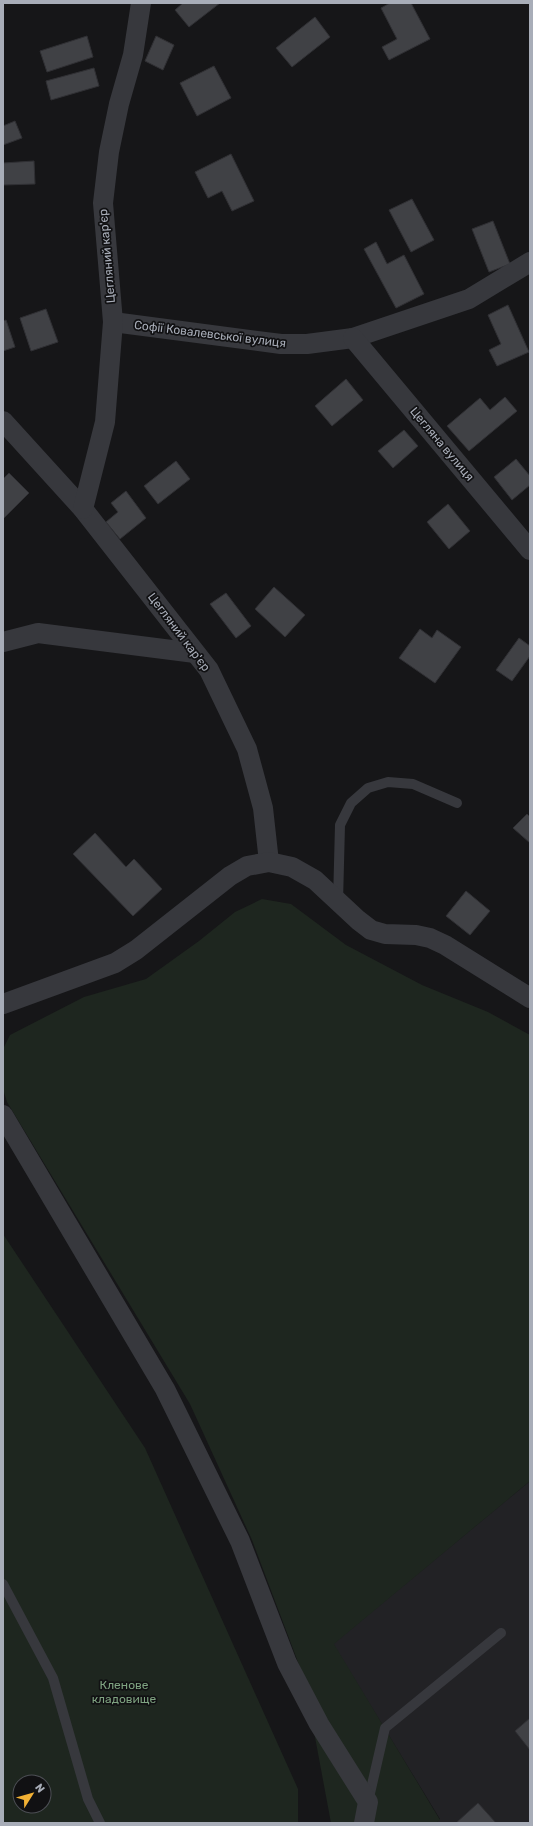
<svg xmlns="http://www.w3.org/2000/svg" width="533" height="1826" font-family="Rubik,sans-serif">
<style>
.built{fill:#222225}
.green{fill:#1e261f;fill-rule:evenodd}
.building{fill:#404145;stroke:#303034}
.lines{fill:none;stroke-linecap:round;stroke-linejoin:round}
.service{stroke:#37383d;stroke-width:10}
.minor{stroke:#37383d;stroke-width:20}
.labels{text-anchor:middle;stroke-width:3.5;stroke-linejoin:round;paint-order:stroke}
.street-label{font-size:12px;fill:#a8adb8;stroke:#111113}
.park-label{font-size:12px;fill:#7fa381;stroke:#111113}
</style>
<rect width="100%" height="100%" fill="#161618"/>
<!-- built -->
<polygon class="built" points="530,1481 530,1823 436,1823 440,1819 333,1644"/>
<!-- green -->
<g class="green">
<polygon points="262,899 291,904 346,945 422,985 488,1012 530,1035 530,1481 334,1644 440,1820 436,1823 331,1823 304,1678 252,1540 190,1404 7,1102 3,1089 3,1049 10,1035 84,997 146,979 199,941 235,912"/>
<path d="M3,1234l142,214 153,341v34h-295zM20,1782h24v24h-24z"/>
</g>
<!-- building -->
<g class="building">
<polygon points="183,3 220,3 189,27 175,10"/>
<polygon points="390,3 411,3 430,39 389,60 382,47 397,39 381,8"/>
<polygon points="315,17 330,37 292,67 276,48"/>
<polygon points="87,36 93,57 47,72 40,51"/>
<polygon points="156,36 174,45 163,70 145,61"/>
<polygon points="214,66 231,98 197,116 180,83"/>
<polygon points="94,68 99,86 51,100 46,81"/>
<polygon points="15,121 22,138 3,145 3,126"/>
<polygon points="231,154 254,201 232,211 222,191 208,198 195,172"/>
<polygon points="34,161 35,184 3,185 3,163"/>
<polygon points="412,199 434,240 411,252 389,210"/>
<polygon points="493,221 510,264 489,272 472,229"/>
<polygon points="376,242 387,264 404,255 424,294 396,308 364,249"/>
<polygon points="508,305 529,352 497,366 489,350 501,344 488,315"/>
<polygon points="46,309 58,342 31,351 20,318"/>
<polygon points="6,320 15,347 3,351 3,321"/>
<polygon points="346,379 363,400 332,426 315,406"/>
<polygon points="505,397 517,411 469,451 447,426 480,398 490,410"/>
<polygon points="404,430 418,446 393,468 378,451"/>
<polygon points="516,459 530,476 530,485 512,500 494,477"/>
<polygon points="176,461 190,479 158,504 144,486"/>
<polygon points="9,473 29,493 3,519 3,479"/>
<polygon points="126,491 146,518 120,539 106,522 118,512 111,503"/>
<polygon points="448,504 470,531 449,549 427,522"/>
<polygon points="274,587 305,615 285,637 255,609"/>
<polygon points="226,593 251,626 236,638 210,604"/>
<polygon points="420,629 432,638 437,630 461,647 435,683 399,658"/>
<polygon points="519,638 530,646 530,656 512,681 496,670"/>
<polygon points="527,814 530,817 530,843 513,828"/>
<polygon points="95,833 126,867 134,859 162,889 133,916 73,854"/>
<polygon points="466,891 490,911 470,935 446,916"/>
<polygon points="530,1718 530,1750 515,1731"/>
<polygon points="478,1803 496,1823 456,1823"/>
</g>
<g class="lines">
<!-- service -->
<g class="service">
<polyline points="338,902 340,825 351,803 368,788 388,782 413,784 457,803"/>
<polyline points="3,1584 53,1678 88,1799 100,1823"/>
<polyline points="368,1802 385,1728 501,1633"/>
</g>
<!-- minor -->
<g class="minor">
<polyline points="113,322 281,344 307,344 353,338 469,299 530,262"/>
<polyline points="353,338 530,550"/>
<polyline points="3,421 83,509 209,670 247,749 263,808 269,862"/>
<polyline points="83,509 105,422 113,322 103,203 109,152 119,104 133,55 141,3"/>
<polyline points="3,642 38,633 195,653"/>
<polyline points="3,1004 115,963 136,950 230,876 247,866 269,862 292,867 315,880 358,920 371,930 385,934 416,935 430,938 445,945 530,998"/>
<polyline points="3,1115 165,1389 240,1541 287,1663 319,1724 368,1802 364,1823"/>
</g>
</g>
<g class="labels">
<!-- street labels -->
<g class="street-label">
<text transform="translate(107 256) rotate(-95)" y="4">Цегляний кар'єр</text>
<text transform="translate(210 334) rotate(7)" y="4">Софії Ковалевської вулиця</text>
<text transform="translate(442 444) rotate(50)" y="4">Цегляна вулиця</text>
<text transform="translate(179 632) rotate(53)" y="4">Цегляний кар'єр</text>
</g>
<!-- park labels -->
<g class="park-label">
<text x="124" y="1689">Кленове<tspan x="124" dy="14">кладовище</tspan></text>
</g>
</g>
<!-- border -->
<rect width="533" height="1826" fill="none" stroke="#a8adb8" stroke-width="8"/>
<!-- north arrow -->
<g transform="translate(32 1794) rotate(53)"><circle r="19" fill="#111113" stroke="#4d4f55"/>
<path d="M0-3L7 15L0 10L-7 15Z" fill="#f2b134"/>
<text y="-6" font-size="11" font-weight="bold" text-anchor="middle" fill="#a8adb8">N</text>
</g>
</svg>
